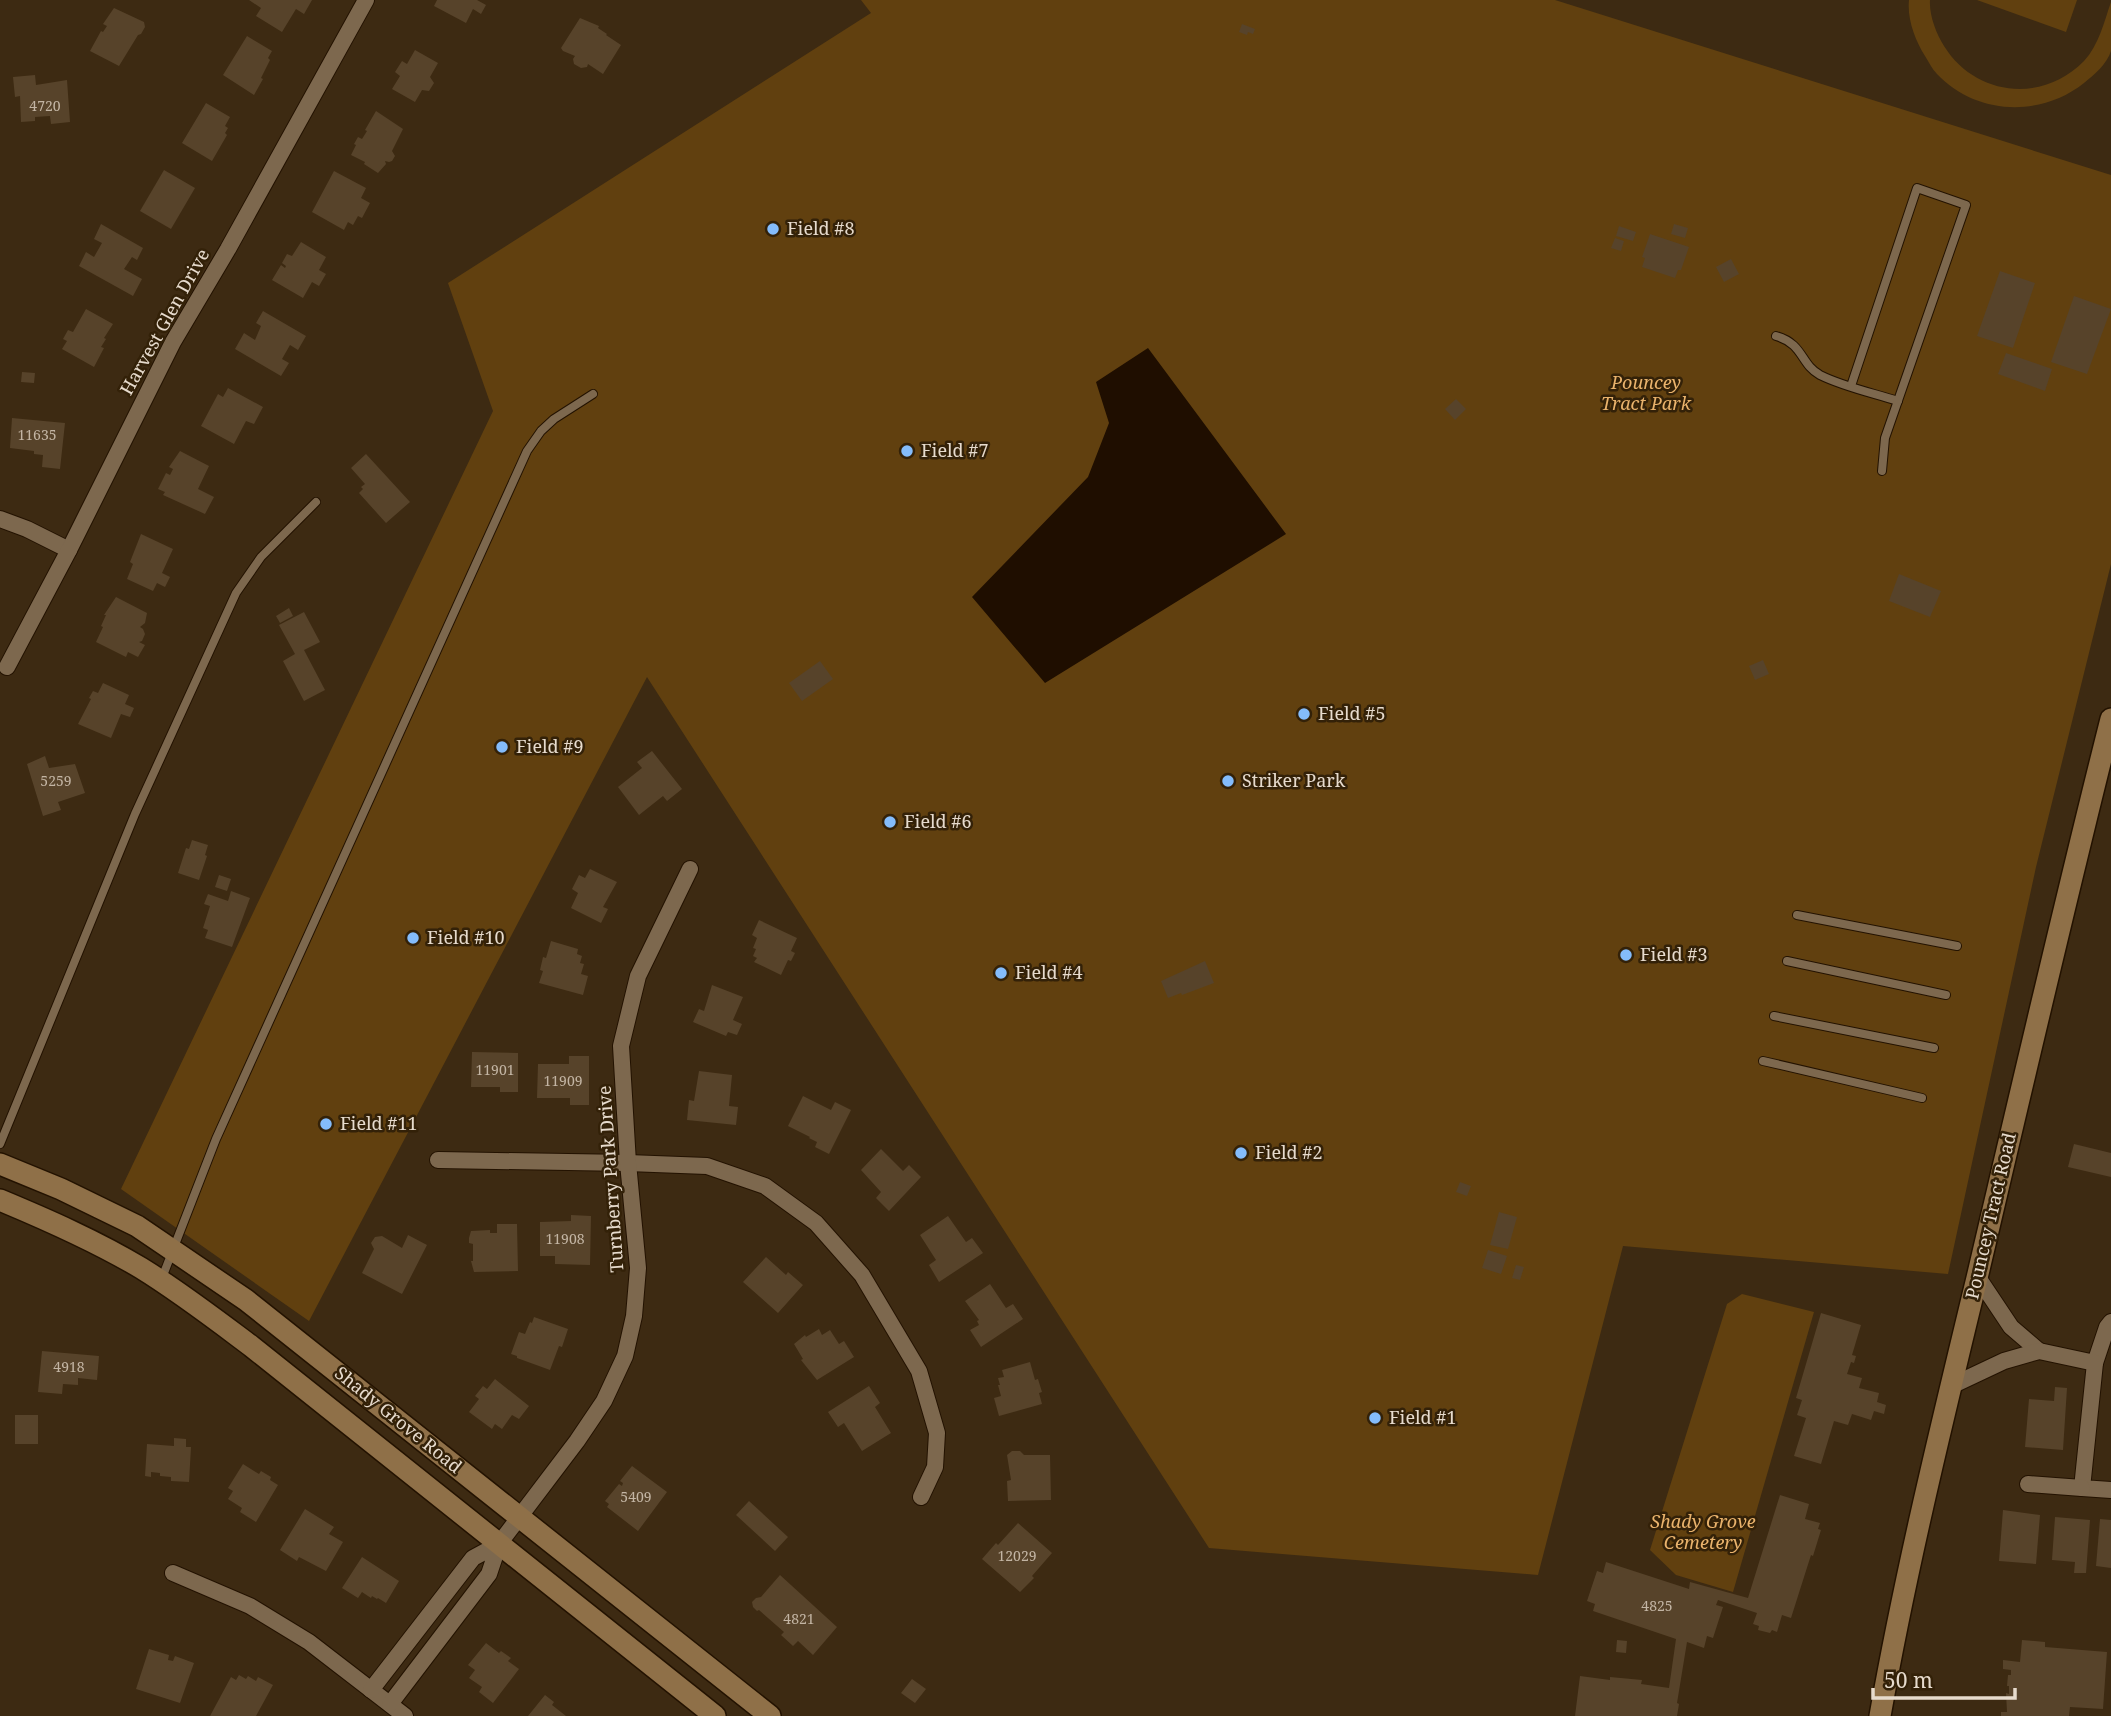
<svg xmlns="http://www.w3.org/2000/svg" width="2111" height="1716" font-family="'Noto Serif',serif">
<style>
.green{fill:#61400f}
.water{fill:#1f0e00}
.building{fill:#57432a}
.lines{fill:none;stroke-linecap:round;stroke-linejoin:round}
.lane-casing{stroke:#231200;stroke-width:10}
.street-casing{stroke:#231200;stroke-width:18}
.secondary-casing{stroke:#231200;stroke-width:24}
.lane{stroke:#7d684e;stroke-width:8}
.street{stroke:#7d684e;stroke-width:16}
.secondary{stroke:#8f7048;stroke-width:21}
.poi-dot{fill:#84bcfb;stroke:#332108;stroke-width:2.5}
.labels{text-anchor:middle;stroke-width:5;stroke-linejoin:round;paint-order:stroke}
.number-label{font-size:14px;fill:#c3b5a4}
.poi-label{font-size:18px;fill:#e7dbcd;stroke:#332108;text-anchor:start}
.street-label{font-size:18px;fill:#e7dbcd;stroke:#332108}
.park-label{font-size:18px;font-style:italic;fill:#eab36c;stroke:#332108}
</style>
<rect width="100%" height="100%" fill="#3d2a12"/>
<!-- green -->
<g class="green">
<polygon points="861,0 1555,0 2111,175 2111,564 2036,867 1948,1274 1623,1246 1538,1575 1209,1548 647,677 309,1321 121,1189 493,411 448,283 871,13"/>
<path d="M1909,0h21c-1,15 6,33 14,46 31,50 98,58 140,15 15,-16 20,-39 27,-59 0,12 0,39 0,49 -4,13 -17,24 -27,32 -44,35 -108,32 -147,-9 -5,-5 -8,-12 -12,-18 -10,-16 -18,-37 -16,-56z"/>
<polygon points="1977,0 2077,0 2066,32"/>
<polygon points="1742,1294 1814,1312 1733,1592 1676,1575 1650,1550 1727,1304"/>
</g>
<!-- water -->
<polygon class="water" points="1148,348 1286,534 1045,683 972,597 1088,477 1109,423 1096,382"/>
<!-- building -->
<g class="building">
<polygon points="249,0 312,0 304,14 296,9 282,32 256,16 261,8"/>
<polygon points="437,0 477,0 486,5 481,14 473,9 466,23 434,6"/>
<polygon points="114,8 144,22 145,27 141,34 138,35 119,66 90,51 101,31 103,32 107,26 103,24"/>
<polygon points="580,18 599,26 598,28 607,34 606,35 621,45 603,74 588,64 587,67 581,68 574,64 573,59 575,56 563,51 561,48"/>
<polygon points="1242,24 1255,29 1253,34 1248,32 1247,35 1239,32"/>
<polygon points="247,36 272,51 268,58 270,60 261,78 263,79 254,95 223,75"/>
<polygon points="415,50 438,63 430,77 434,83 429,91 422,90 415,102 392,89 400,76 395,72 402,61 407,64"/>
<polygon points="35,75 36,85 67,80 70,122 51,124 50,116 35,117 35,121 21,122 20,96 15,97 13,77"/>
<polygon points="206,103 230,117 225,126 228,128 225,133 227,135 212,161 182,143"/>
<polygon points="376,111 403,129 392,151 395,156 392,161 389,162 385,161 386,164 378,173 364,164 365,162 351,155 356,145 354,144 358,137 362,139 367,131 365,130"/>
<polygon points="164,170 195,188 171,229 140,211"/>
<polygon points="334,171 366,188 361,198 370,203 362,218 358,216 353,225 348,222 344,230 312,212"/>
<polygon points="101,224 143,248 137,260 132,257 124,269 142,279 133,296 79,266 86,252 94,257 102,243 94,239"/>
<polygon points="1674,224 1688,228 1685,238 1671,234"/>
<polygon points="1619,226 1636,232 1633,241 1616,236"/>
<polygon points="1650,234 1689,247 1681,270 1678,270 1675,278 1642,267 1645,258 1642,257"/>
<polygon points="1615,238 1624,241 1621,251 1611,248"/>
<polygon points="301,242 326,257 319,270 326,274 319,286 312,282 303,298 272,280 281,265 285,268 286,266 282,263 287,254 292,256"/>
<polygon points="1731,259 1739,274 1724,282 1716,267"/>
<polygon points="2000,271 2035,283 2013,348 1977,336"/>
<polygon points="2074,296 2111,309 2087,374 2051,362"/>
<polygon points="86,309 113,324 104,338 106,339 101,347 104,348 94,367 62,349 67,341 63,339 68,330 73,332"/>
<polygon points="263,311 306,336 298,350 290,345 282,359 289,363 281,376 235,349 244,333 255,340 261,326 256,323"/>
<polygon points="2006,353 2052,369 2045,391 1998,374"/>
<polygon points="22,372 35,373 34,383 21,382"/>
<polygon points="228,388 263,407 254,424 246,421 234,444 201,426 218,394 223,397"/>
<polygon points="1456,399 1466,409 1455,420 1445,409"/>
<polygon points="12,418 65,423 60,469 42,467 43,455 34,454 34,451 10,448"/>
<polygon points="180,451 209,466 198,489 214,497 205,514 163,495 165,492 158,489 166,473 170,475 173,469 169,467"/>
<polygon points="366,454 410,502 386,523 359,493 363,489 361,487 365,484 351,468"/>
<polygon points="141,534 173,549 162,573 170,577 165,587 157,583 153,591 127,579 133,564 130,562"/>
<polygon points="1899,574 1941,591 1930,617 1889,601"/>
<polygon points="116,597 147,613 145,623 140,627 143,629 145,634 142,641 139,642 145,645 138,657 128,652 126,657 96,642 103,627 101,626 106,615 104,615"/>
<polygon points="289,608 293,616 280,623 276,616"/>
<polygon points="304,612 320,642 304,650 325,690 304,701 283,661 295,654 279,625"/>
<polygon points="1763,660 1769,674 1755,680 1749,666"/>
<polygon points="820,661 833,679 802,701 789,683"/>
<polygon points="103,683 129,695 125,704 134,708 130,717 121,714 111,738 78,724 91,699 89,698 93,691 98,693"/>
<polygon points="652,751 682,789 667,801 663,796 639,815 618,787 642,768 637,762"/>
<polygon points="45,756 49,768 75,764 85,793 58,802 61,810 43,816 27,764"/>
<polygon points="192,840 208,845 205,855 207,856 199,880 178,873 186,848 189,849"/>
<polygon points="590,869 617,882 603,907 608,909 601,923 571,908 578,893 572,889 579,875 585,878"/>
<polygon points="219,875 231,879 227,891 215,887"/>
<polygon points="231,891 250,898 232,947 205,938 208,930 203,928 210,906 204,904 208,894 228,901"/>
<polygon points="759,920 797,938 791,951 795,953 791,961 788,960 781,975 754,962 757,958 753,956 756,949 753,948 757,938 752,935"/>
<polygon points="551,941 578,949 577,954 582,956 580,963 584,964 581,974 588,976 583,995 539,983 543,971 540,970 543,957 546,958"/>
<polygon points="1205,961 1214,983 1182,995 1181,993 1168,998 1161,981"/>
<polygon points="712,985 743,997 733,1020 742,1024 737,1035 728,1032 726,1036 693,1022 699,1009 704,1011"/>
<polygon points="472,1052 518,1053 518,1092 500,1092 500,1087 471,1087"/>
<polygon points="569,1056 589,1056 589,1105 570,1105 570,1098 537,1098 538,1064 569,1064"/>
<polygon points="699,1071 732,1075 729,1106 738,1107 736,1125 687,1120 689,1100 694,1101"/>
<polygon points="803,1096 831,1110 835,1102 851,1110 829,1154 815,1147 817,1142 809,1138 810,1137 788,1126"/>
<polygon points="2074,1144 2111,1153 2111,1177 2068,1167"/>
<polygon points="881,1149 903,1171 909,1165 921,1177 889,1211 876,1198 881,1192 861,1170"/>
<polygon points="1460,1182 1471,1186 1467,1196 1456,1192"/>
<polygon points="1499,1212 1517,1217 1508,1249 1490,1245"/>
<polygon points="571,1215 591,1216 590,1265 555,1264 555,1256 540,1256 540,1222 571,1221"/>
<polygon points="948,1216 966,1242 972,1238 983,1253 939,1282 929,1265 936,1260 920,1235"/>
<polygon points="497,1224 517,1224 518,1271 474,1272 471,1261 473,1261 473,1244 469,1243 469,1238 471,1231 490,1230 490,1233 497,1233"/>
<polygon points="408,1235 427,1245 402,1294 362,1273 374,1249 371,1243 375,1237 382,1236 402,1248"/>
<polygon points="1488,1250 1507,1256 1501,1274 1482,1268"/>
<polygon points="766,1257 786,1275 788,1272 803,1285 778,1313 743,1282"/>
<polygon points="1516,1265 1524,1267 1520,1280 1512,1278"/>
<polygon points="990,1284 1006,1308 1013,1304 1023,1319 981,1347 970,1330 979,1325 977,1321 979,1320 965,1301"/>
<polygon points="1821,1313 1861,1325 1852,1355 1856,1356 1854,1363 1851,1362 1847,1374 1862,1378 1859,1388 1879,1393 1877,1402 1886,1405 1884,1414 1874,1411 1871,1420 1852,1414 1848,1425 1834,1421 1821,1464 1794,1456 1806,1418 1797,1415 1802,1400 1796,1398"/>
<polygon points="534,1317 568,1329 562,1347 559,1346 550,1370 517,1358 517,1356 511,1354 519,1332 525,1334 530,1322 532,1323"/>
<polygon points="819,1329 822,1335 830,1330 839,1344 844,1341 854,1357 817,1380 801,1360 803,1359 794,1344 805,1335 806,1337"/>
<polygon points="42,1351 99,1356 97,1380 78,1378 78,1385 63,1384 62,1394 38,1392"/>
<polygon points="1030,1362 1035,1380 1038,1379 1042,1392 1039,1393 1042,1404 999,1416 994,1398 1001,1396 998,1385 1000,1385 998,1378 1004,1377 1002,1370"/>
<polygon points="495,1379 529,1406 519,1419 512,1415 502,1429 495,1424 492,1429 469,1412 479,1399 475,1396 483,1386 487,1389"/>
<polygon points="869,1386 880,1403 875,1407 891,1433 862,1451 844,1423 838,1427 828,1412"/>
<polygon points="2055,1387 2067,1388 2063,1450 2025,1447 2029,1399 2054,1401"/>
<rect x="15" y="1415" width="23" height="29"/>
<polygon points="174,1438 186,1439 186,1447 191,1447 189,1482 171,1481 171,1477 160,1476 160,1473 151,1472 151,1477 145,1476 147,1444 174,1446"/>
<polygon points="1012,1451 1020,1451 1024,1455 1050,1455 1051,1500 1008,1501 1007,1481 1011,1480 1007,1455"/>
<polygon points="243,1464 259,1474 261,1471 271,1477 270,1480 278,1485 256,1522 240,1512 242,1508 228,1499 233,1491 228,1488"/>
<polygon points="632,1466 667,1492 638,1531 607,1507 609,1504 605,1501 619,1484 622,1486 623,1483 620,1481"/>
<polygon points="1780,1495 1809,1504 1805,1519 1820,1523 1818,1529 1821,1530 1813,1556 1811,1555 1791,1618 1782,1615 1777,1632 1772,1630 1770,1633 1758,1630 1759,1626 1753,1624 1757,1613 1718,1600 1716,1605 1723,1607 1713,1638 1707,1636 1704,1648 1687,1642 1677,1703 1679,1704 1677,1716 1575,1716 1580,1676 1610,1680 1610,1677 1642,1680 1641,1684 1669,1688 1676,1639 1593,1611 1595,1604 1587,1601 1597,1571 1603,1573 1606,1562 1689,1589 1690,1582 1748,1598"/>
<polygon points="749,1501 788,1537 775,1551 736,1515"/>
<polygon points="305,1509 334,1527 329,1534 343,1542 326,1571 299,1557 297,1561 280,1550"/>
<polygon points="2003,1510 2040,1515 2036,1564 1999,1561"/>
<polygon points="2055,1517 2090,1520 2086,1573 2074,1573 2075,1562 2052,1560"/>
<polygon points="2100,1519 2111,1520 2111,1568 2096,1566"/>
<polygon points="1018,1523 1052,1553 1032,1576 1034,1578 1020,1592 982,1559 996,1543 998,1545"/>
<polygon points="362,1557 399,1581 386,1603 378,1598 377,1599 372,1596 371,1598 362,1592 358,1598 342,1588"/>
<polygon points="780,1575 837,1627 813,1655 798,1641 793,1646 781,1635 784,1632 759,1610 757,1611 753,1607 752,1602 756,1598 761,1597"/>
<polygon points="1617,1640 1627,1641 1626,1653 1616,1652"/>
<polygon points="2022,1640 2045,1642 2045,1647 2107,1652 2103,1709 2070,1707 2069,1716 2001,1716 2001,1712 2007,1712 2006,1693 2009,1694 2009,1686 2007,1686 2008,1675 2011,1675 2011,1670 2003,1669 2003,1660 2020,1662"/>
<polygon points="486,1643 499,1653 501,1651 511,1658 508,1661 519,1669 493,1703 479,1692 482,1687 469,1678 475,1670 468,1665"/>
<polygon points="149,1649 169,1655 168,1660 173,1661 175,1656 194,1663 180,1703 136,1689"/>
<polygon points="239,1675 246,1679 248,1676 256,1681 258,1677 273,1685 256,1716 210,1716 231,1677 236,1680"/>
<polygon points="912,1679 926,1689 915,1703 901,1693"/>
<polygon points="545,1695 554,1702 552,1705 566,1716 528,1716"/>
</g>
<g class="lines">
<defs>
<g id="lane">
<path d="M1776,336c28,8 24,28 44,39 24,12 53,18 78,26"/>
<polyline points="1851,386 1917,188 1966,205 1885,438 1882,471"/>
<polyline points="1797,915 1957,946"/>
<polyline points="1787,961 1946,995"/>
<polyline points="1774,1016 1934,1048"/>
<polyline points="1763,1061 1922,1098"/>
<polyline points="0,1144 135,814 236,593 261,557 316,502"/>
<polyline points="162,1278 216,1139 527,451 541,431 554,419 593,394"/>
</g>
<g id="street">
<polyline points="0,519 27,529 69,550"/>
<polyline points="7,667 69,550 173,342 228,249 366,0"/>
<polyline points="438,1160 628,1163 707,1166 765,1186 816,1223 862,1275 919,1371 937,1433 935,1467 921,1497"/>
<polyline points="1977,1276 2011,1327 2039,1351"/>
<polyline points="2095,1363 2107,1327 2111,1322"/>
<polyline points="1951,1386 2004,1361 2039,1351 2095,1363 2082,1488 2111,1490"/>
<polyline points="2028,1484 2082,1488"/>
<polyline points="499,1544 577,1441 604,1401 625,1356 634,1316 638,1268 628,1163 621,1046 638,976 690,869"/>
<polyline points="173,1573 250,1606 309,1642 405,1716"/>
<polyline points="371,1690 473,1558 499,1544 489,1574 390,1704"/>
</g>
<g id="secondary">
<polyline points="0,1164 61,1189 137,1226 246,1300 770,1716"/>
<path d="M0,1200c48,20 96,41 141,68 39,24 74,51 110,78l464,370"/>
<path d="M1880,1716c26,-147 62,-293 97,-438 44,-187 87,-373 134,-559"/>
</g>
</defs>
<!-- lane casing -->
<use href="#lane" class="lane-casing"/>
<!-- street casing -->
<use href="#street" class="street-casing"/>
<!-- secondary casing -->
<use href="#secondary" class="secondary-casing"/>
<!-- lane -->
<use href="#lane" class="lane"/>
<!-- street -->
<use href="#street" class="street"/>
<!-- secondary -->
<use href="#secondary" class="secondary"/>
</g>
<!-- markers -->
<g class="poi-dot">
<circle cx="773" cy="229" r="7"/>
<circle cx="907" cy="451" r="7"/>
<circle cx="1304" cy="714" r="7"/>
<circle cx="502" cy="747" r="7"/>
<circle cx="1228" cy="781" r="7"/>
<circle cx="890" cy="822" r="7"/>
<circle cx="413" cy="938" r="7"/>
<circle cx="1626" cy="955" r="7"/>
<circle cx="1001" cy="973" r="7"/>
<circle cx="326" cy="1124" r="7"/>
<circle cx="1241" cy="1153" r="7"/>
<circle cx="1375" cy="1418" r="7"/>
</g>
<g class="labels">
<!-- number labels -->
<g class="number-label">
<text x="45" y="111">4720</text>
<text x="37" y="440">11635</text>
<text x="56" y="786">5259</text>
<text x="495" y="1075">11901</text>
<text x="563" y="1086">11909</text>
<text x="565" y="1244">11908</text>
<text x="69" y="1372">4918</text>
<text x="636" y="1502">5409</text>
<text x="1017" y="1561">12029</text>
<text x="1657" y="1611">4825</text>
<text x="799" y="1624">4821</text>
</g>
<!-- poi labels -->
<g class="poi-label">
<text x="787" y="235">Field #8</text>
<text x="921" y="457">Field #7</text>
<text x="1318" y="720">Field #5</text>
<text x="516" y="753">Field #9</text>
<text x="1242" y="787">Striker Park</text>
<text x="904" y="828">Field #6</text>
<text x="427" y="944">Field #10</text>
<text x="1640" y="961">Field #3</text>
<text x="1015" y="979">Field #4</text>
<text x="340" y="1130">Field #11</text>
<text x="1255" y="1159">Field #2</text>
<text x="1389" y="1424">Field #1</text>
</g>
<!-- street labels -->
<g class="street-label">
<text transform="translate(165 322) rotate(-61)" y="6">Harvest Glen Drive</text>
<text transform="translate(611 1179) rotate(-94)" y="6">Turnberry Park Drive</text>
<text transform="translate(1991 1216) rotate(-77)" y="6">Pouncey Tract Road</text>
<text transform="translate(398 1420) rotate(39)" y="6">Shady Grove Road</text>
</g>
<!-- park labels -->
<g class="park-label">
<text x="1646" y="389">Pouncey<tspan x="1646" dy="21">Tract Park</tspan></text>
<text x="1703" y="1528">Shady Grove<tspan x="1703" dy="21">Cemetery</tspan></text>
</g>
</g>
<!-- scale -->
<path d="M1873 1688v10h142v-10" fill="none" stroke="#e7dbcd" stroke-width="3.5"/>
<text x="1884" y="1688" font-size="21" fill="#e7dbcd" stroke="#332108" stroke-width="5" paint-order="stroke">50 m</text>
</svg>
